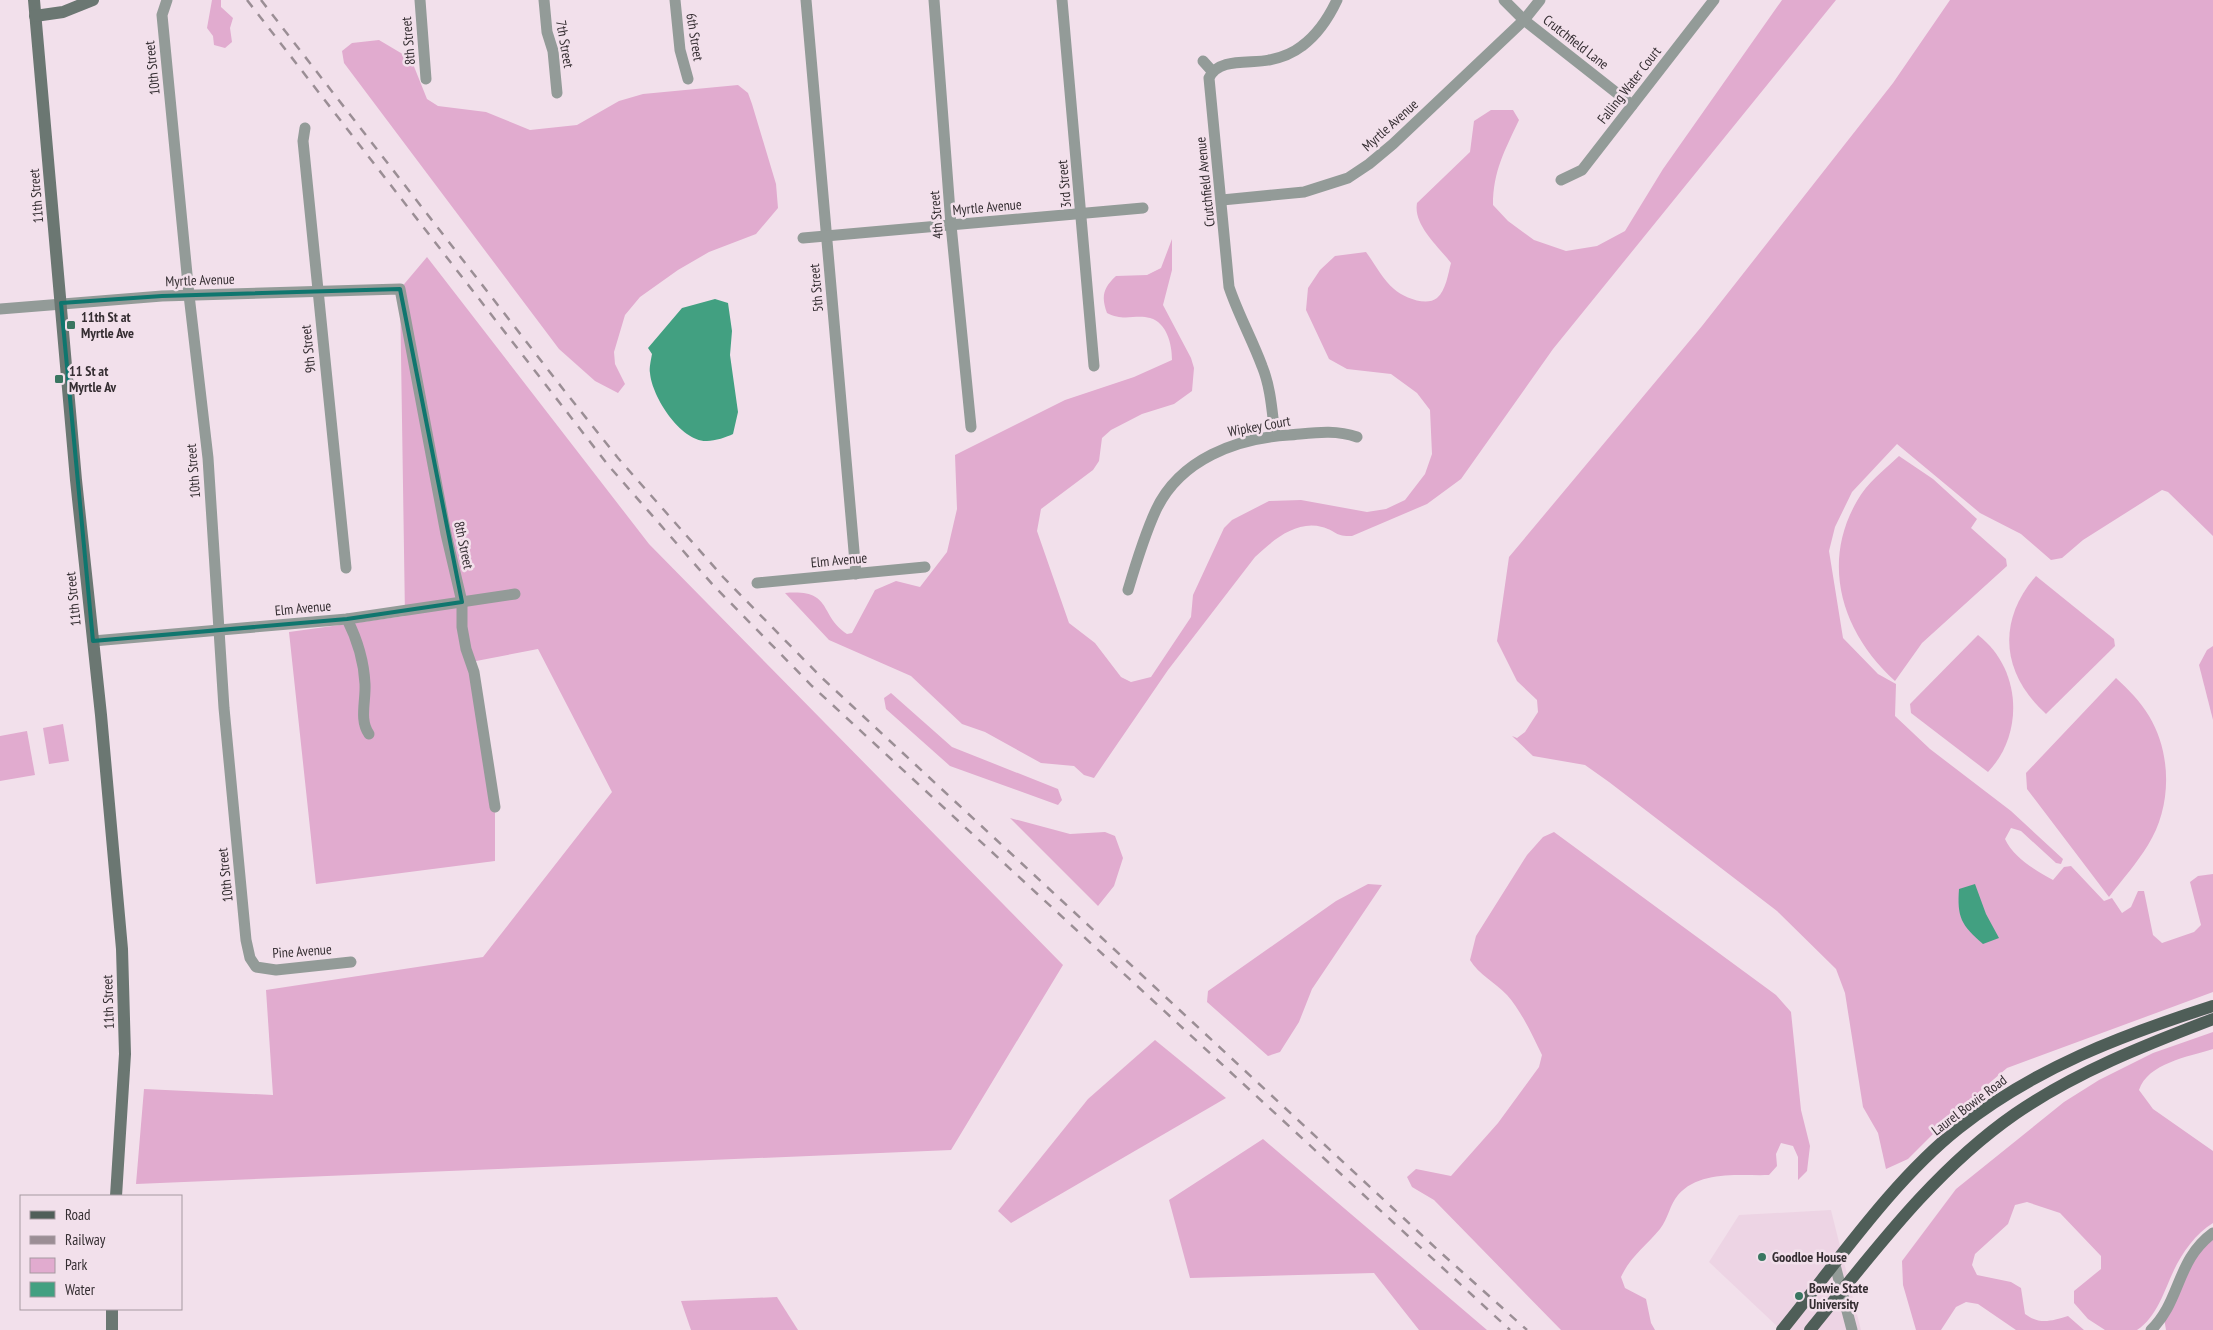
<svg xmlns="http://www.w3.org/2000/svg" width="2213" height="1330" font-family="'PT Sans Narrow',sans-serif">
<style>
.built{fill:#edd4e4}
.green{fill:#e1abcf}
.water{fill:#42a081}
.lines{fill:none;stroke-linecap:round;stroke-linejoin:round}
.street{stroke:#939b98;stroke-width:11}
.secondary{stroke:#6b7772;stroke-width:12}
.primary{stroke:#4f5e58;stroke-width:12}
.rail{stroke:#9b8e95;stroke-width:2.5;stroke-dasharray:9 9;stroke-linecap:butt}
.marked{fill:none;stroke:#0f766e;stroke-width:4;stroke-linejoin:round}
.poi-dot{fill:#3a7661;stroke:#f2e0eb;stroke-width:2}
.labels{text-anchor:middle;stroke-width:5;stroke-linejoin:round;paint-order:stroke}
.street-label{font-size:14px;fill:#352e32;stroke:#f2e0eb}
.poi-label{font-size:14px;font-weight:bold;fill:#352e32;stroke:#f2e0eb;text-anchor:start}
</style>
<rect width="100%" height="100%" fill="#f2e0eb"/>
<!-- built -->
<polygon class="built" points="1831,1210 1861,1330 1781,1330 1709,1262 1739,1215"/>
<!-- green -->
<g class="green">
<polygon points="212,0 221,0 221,7 233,18 230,28 232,42 225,48 214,45 213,36 207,28"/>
<path d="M1782,0h54l-283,349 -92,130 -34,25 -75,32c-17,1 -17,-6 -30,-9 -26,-7 -50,14 -67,30l-87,113 -74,108 -10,-3 -10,-9 -33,-3 -56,-31 -23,-8 -51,-48 -82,-36 -44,-47c49,-4 33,22 62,41l5,-1 23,-43 21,-9 24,6 27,-35 10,-43 -2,-54 110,-55 69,-23 38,-17c0,-16 -5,-37 -22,-42 -15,-4 -26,4 -43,-5 -6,-16 -4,-25 9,-37l31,-1 14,-7 11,-29v31l-9,35 28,53 3,10 -2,23 -18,13 -32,10 -31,16 -9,8 -3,23 -6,9 -52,39 -4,22 32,92 26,20 26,34 10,5 20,-5 40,-60 2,-22 31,-67 8,-8 37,-19 32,-1 66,12 19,-3 19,-9 20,-26 7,-20 -2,-44 -13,-17 -26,-19 -44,-5 -18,-10 -23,-49 2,-22 12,-18 15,-14 31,-4c9,12 17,28 28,37 9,8 32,18 43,9 9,-8 11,-24 14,-35 -13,-17 -38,-38 -34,-60l53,-51 4,-31 17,-11h22l6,10c-14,30 -26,51 -26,85l15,16 26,19 32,11 31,-5 28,-15 38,-62z"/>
<path d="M1950,0h263v536l-45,-44 -6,-2 -79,50 -21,18 -11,2 -30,-26 -41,-21 -83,-69 -45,48 -17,35 -6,24 14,87 35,36 18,10 -1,32 35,33 81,62 52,48 -2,5 -5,-1 -35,-32 -10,-3 -6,11c8,18 31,32 48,41l11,-13 7,-1 33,35 8,-3 10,15 9,-6 7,-16h6l9,44 9,8 32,-11 7,-7 -11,-43 8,-6 15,-2v118l-206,76 -55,47 -44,44 -22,10 -8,-36 -15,-26 -18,-114 -9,-24 -59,-58 -168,-129 -24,-17 -52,-9 -21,-20 5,2 8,-6 13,-20 -1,-12 -20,-19 -20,-40 12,-84 193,-231 191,-243z"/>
<polygon points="379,40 411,59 427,99 438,106 486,112 530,130 577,125 619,101 643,94 738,85 748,93 752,104 776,184 778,208 756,234 709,252 678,270 640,297 625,315 614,352 615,364 625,384 618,393 595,381 559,349 344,63 342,51 352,43"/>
<polygon points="427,257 649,544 1063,965 951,1150 136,1184 144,1089 273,1095 266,990 483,957 612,792 538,649 471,662 495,807 495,861 316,884 289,632 405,616 400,289"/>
<path d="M1899,456l34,23 44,40 -6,9 35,31 1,7 -85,77 -27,38c-52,-47 -75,-116 -38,-180 10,-18 27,-31 42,-45z"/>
<path d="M2036,576l78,63 1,7 -69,68c-44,-40 -50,-92 -10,-138z"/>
<path d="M1978,635c43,33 47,98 10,137l-77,-59 -1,-9z"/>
<polygon points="2213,646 2213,720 2199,665 2207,650"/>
<path d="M2116,678c12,11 24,23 33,38 23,38 23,91 -1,129 -11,18 -26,35 -39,52l-82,-108 -1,-16z"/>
<polygon points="891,693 952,747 1058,789 1062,800 1058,805 950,766 886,709 884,698"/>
<polygon points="63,724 69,761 49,764 43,728"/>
<polygon points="27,731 35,775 0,781 0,736"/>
<polygon points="1010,818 1070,834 1105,832 1115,836 1123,858 1114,886 1098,906"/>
<path d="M1554,832l222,163 15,17 10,98 9,36 -3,25 -9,9v-23l-5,-11 -12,-3 -5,11 1,12 -8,9c-30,1 -69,-5 -91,20 -8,9 -10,24 -18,34 -13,16 -30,28 -39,48l4,11 21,11 5,24 4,7h-94l-127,-130 -22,-13 -5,-10 9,-8 35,7 47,-53 41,-56 3,-12c-10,-20 -20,-43 -35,-60 -12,-13 -28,-20 -37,-35l6,-24 51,-81 16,-18z"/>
<polygon points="1368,884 1382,885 1312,989 1299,1022 1280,1052 1268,1056 1207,1002 1208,991 1336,901"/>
<path d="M2213,1032v17c-25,8 -65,14 -74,41l14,19 60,42v72c-17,10 -31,30 -39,47 -10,21 -17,47 -37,60h-32l-17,-11 -14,-16v-12l27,-22v-13l-41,-43 -33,-11 -12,3 -7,19 -33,30 -3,11 5,10 34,7 10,6 4,26c15,11 26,7 43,2l16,14h-68l-38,-26 -12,-2 -10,5 -15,23h-25l-13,-45 -1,-24 54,-72 108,-87 35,-22 54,-27z"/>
<polygon points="1155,1040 1226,1098 1011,1223 998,1211 1088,1099"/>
<polygon points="1263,1139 1487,1330 1419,1330 1374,1273 1190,1278 1169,1200"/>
<polygon points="2213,1232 2213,1330 2166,1330 2164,1318 2185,1264"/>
<polygon points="777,1297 798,1330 691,1330 681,1301"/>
</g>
<!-- water -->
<g class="water">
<path d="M715,299l13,4 4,28 -2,24 8,57 -5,22c-6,3 -18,7 -26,7 -26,1 -55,-44 -57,-68 -1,-5 1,-13 2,-19l-4,-6 34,-40z"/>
<path d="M1975,884l11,30 13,24 -16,6c-22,-19 -26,-27 -24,-55z"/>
</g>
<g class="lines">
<!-- street -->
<g class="street">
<polyline points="167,0 162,15 189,295 208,458 224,708 246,940 250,958 256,967 276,970 351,962"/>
<polyline points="420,0 426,79"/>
<polyline points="544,0 547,32 553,51 557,93"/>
<polyline points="675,0 680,50 688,79"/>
<polyline points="806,0 856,574"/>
<polyline points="934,0 951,225 971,427"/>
<polyline points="1062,0 1094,366"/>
<polyline points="1504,0 1524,20 1632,105"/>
<polyline points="1203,61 1212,71"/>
<polyline points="305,128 303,141 346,568"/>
<polyline points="1561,180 1582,170 1714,0"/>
<polyline points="1222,200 1304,192 1348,178 1369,164 1393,144 1524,20 1540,0"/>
<polyline points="803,238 1143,208"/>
<polyline points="0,309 162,296 400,289 446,534 462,602 462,627 466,649 474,672 495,807"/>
<path d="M1275,435c-3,-23 -4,-47 -13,-69 -10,-27 -24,-52 -33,-79l-20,-209c9,-21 42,-14 60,-18 11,-2 24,-7 33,-14 15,-11 27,-29 35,-46"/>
<polyline points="757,583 925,567"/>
<path d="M1128,590c8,-27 16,-54 28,-80 24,-51 81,-72 133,-75 24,-2 45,-6 68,2"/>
<path d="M347,619c10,20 17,43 18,65 1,17 -6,36 4,50"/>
<polyline points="93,641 347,619 515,594"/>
<polyline points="1835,1265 1852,1330"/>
<path d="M2151,1330c30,-29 25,-70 62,-97"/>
</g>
<!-- secondary -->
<g class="secondary">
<polyline points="34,0 76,480 101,715 122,949 125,1054 116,1196"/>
<polyline points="35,16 63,12 93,0"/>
<polyline points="112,1330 112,1309"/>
</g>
<!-- primary -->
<g class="primary">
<path d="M1782,1330c54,-66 110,-149 177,-202 76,-60 163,-93 254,-122"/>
<path d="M1810,1330c63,-77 123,-159 205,-216 61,-42 130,-69 198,-95"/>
</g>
<!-- rail -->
<g class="rail">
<polyline points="247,0 608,465 713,585 812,686 1510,1330"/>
<polyline points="261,0 563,389 618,458 723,577 821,677 1440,1252 1527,1330"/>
</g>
</g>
<!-- marked area -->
<path class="marked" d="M400,289l62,313 -115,17 -254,22 -32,-338 101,-7z"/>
<!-- markers -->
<g class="poi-dot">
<rect x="66" y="320" width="10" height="10" rx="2.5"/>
<rect x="54" y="374" width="10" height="10" rx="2.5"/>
<circle cx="1762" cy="1257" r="5"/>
<circle cx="1799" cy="1296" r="5"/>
</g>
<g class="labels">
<!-- street labels -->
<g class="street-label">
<text transform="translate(695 37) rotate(81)" y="5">6th Street</text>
<text transform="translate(408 41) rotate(-95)" y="5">8th Street</text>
<text transform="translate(1576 42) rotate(38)" y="5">Crutchfield Lane</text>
<text transform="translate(565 44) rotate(80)" y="5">7th Street</text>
<text transform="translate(152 68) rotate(-96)" y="5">10th Street</text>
<text transform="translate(1629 85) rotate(-52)" y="5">Falling Water Court</text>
<text transform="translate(1390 125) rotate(-42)" y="5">Myrtle Avenue</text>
<text transform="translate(1205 182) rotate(-96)" y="5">Crutchfield Avenue</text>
<text transform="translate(1064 184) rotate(-95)" y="5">3rd Street</text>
<text transform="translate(36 196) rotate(-95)" y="5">11th Street</text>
<text transform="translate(987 207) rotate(-5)" y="5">Myrtle Avenue</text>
<text transform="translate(936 215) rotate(-95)" y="5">4th Street</text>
<text transform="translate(200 280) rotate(-2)" y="5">Myrtle Avenue</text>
<text transform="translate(816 288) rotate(-95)" y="5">5th Street</text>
<text transform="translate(308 349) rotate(-96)" y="5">9th Street</text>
<text transform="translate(1259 426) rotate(-10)" y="5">Wipkey Court</text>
<text transform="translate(193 471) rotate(-95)" y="5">10th Street</text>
<text transform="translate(464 545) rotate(78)" y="5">8th Street</text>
<text transform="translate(839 560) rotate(-5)" y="5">Elm Avenue</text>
<text transform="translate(73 599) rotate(-96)" y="5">11th Street</text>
<text transform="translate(303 608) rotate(-5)" y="5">Elm Avenue</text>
<text transform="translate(225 875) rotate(-96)" y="5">10th Street</text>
<text transform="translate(302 951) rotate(-4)" y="5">Pine Avenue</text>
<text transform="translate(108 1002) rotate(-92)" y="5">11th Street</text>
<text transform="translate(1969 1105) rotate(-37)" y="5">Laurel Bowie Road</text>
</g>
<!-- poi labels -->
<g class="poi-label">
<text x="81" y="322">11th St at<tspan x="81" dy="16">Myrtle Ave</tspan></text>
<text x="69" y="376">11 St at<tspan x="69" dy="16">Myrtle Av</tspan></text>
<text x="1772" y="1262">Goodloe House</text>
<text x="1809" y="1293">Bowie State<tspan x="1809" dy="16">University</tspan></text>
</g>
</g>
<!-- legend -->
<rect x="20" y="1195" width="162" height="115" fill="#f2e0eb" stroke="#a699a1"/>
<rect x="30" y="1211" width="25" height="8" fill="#4f5e58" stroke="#a699a1"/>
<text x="65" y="1220" font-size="15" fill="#352e32">Road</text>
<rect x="30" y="1236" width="25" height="8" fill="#9b8e95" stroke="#a699a1"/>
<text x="65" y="1245" font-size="15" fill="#352e32">Railway</text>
<rect x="30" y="1258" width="25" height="15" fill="#e1abcf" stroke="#a699a1"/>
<text x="65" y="1270" font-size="15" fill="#352e32">Park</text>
<rect x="30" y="1282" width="25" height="15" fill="#42a081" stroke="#a699a1"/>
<text x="65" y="1295" font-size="15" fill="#352e32">Water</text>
</svg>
